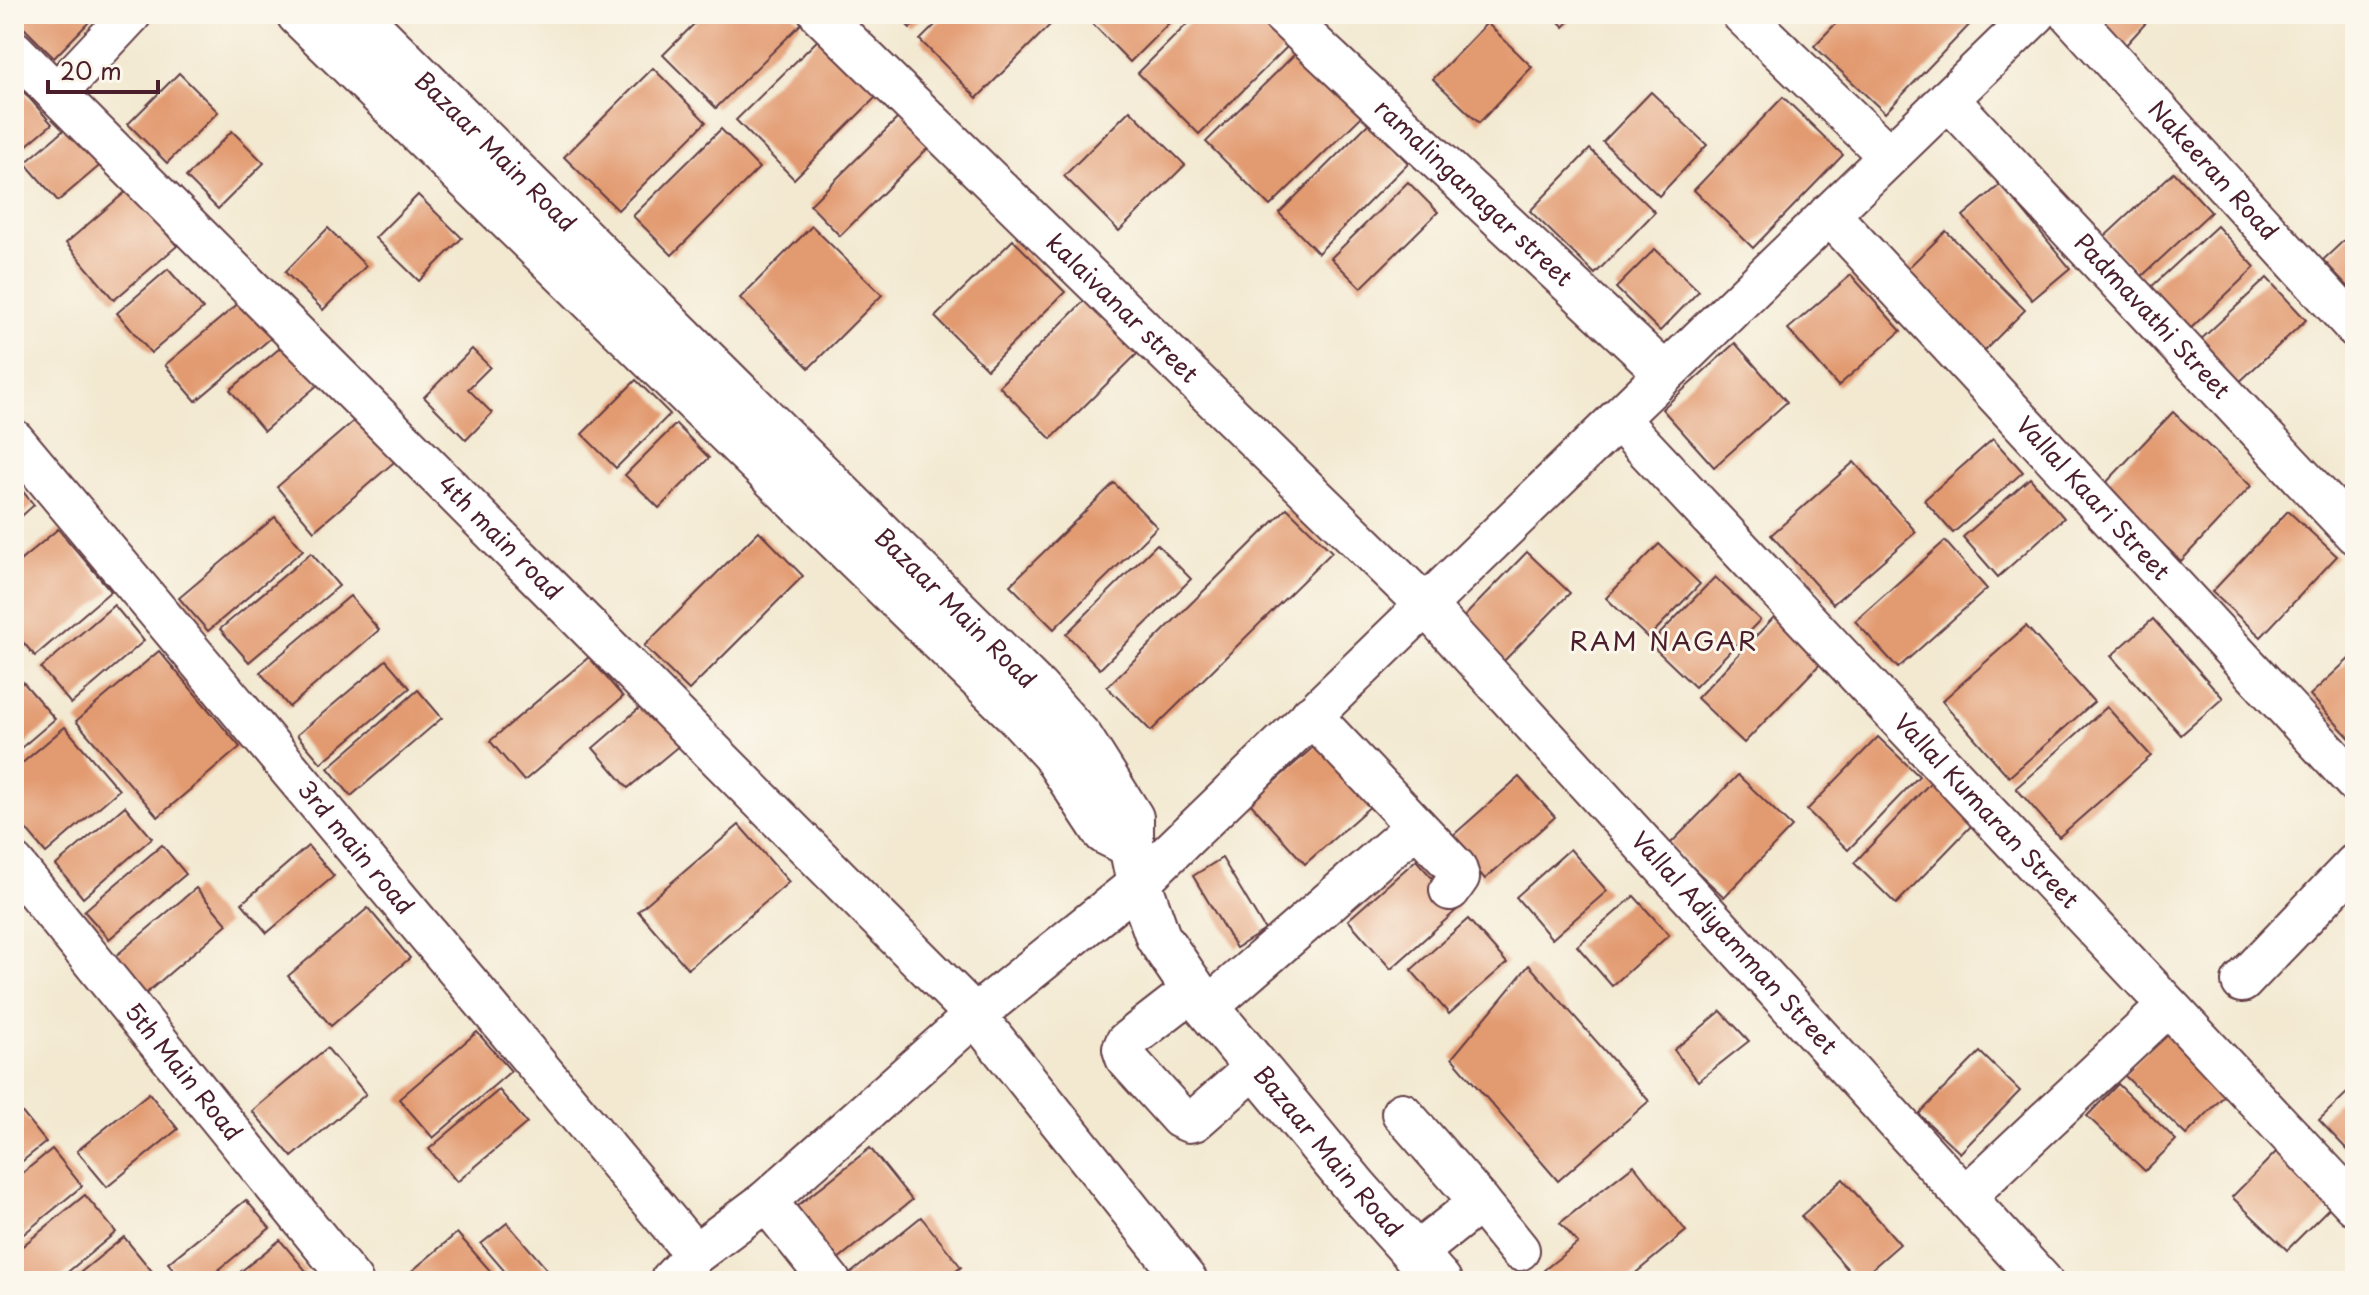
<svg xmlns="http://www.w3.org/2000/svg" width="2369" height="1295" font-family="'Playpen Sans',sans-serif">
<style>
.building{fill:#e29a70}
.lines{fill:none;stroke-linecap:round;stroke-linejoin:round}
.minor-casing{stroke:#633d44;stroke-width:44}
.major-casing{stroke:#633d44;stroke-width:48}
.minor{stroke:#fff;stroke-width:40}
.major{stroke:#fff;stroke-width:44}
.labels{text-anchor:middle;stroke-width:6;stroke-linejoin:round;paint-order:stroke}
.street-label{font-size:24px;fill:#4a1f2b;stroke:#fbf7ec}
.neighbourhood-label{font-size:26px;letter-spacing:2px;fill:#4a1f2b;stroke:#fbf7ec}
</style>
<rect width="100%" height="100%" fill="#fbf7ec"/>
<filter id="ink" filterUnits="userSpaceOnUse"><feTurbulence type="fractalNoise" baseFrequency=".0125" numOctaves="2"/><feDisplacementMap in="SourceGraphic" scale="16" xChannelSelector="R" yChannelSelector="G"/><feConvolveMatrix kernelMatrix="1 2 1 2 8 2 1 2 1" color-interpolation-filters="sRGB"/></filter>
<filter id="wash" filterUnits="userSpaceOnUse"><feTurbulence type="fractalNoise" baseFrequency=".006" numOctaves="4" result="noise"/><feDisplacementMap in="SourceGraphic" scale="32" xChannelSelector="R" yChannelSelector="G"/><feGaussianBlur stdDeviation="1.8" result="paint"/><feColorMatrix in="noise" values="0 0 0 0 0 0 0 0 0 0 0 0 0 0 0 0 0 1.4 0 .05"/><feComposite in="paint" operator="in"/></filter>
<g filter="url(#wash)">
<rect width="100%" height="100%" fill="#f3e9d1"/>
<g id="blocks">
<!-- building -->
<g class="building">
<polygon points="14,14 85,14 91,20 54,58 14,18"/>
<polygon points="704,14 793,14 802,23 716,108 663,55"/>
<polygon points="896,14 924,14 910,28"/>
<polygon points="946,14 1043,14 1052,23 977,98 920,40"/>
<polygon points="1083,14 1178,14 1130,62"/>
<polygon points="1197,14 1258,14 1289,45 1199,134 1138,73"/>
<polygon points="1551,14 1576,14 1564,27"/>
<polygon points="1845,14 1972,14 1976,18 1885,113 1814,46"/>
<polygon points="2091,14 2154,14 2125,46"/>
<polygon points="1487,23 1532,67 1479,123 1433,79"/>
<polygon points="824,34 881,92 794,179 736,120"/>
<polygon points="1297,52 1361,117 1270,206 1206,142"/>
<polygon points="653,68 706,122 618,210 564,157"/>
<polygon points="179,73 218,112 167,163 128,124"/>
<polygon points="24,92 52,124 14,156 14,100"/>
<polygon points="1651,92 1707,145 1659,196 1603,142"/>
<polygon points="1783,97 1843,155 1753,248 1694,190"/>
<polygon points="1130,110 1185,165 1119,231 1064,176"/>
<polygon points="904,112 934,142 840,236 810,205"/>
<polygon points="1369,123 1408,163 1318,253 1279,213"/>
<polygon points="71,124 104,162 58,201 25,163"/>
<polygon points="721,129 759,168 672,255 633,216"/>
<polygon points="232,131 264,163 218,209 186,177"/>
<polygon points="1590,149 1655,212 1595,274 1530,211"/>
<polygon points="2174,172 2211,212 2141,277 2104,237"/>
<polygon points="1408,182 1438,212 1361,288 1331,258"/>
<polygon points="2001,184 2070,268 2032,300 1963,216"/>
<polygon points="129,189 177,246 114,300 66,243"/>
<polygon points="418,195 462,238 419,281 375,238"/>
<polygon points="812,226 882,295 809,368 740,298"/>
<polygon points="2217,226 2255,267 2188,331 2149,289"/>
<polygon points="328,228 366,266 323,310 285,272"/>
<polygon points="2355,230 2355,294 2323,260"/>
<polygon points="1946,231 2025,310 1984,351 1905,271"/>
<polygon points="1013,240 1065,292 987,369 935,317"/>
<polygon points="1655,249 1699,291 1660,331 1616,288"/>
<polygon points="168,269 203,309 151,353 117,313"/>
<polygon points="1851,275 1901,331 1838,386 1788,329"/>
<polygon points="2267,278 2306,320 2235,386 2196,344"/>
<polygon points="246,297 277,333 196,401 165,365"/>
<polygon points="1086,299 1139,352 1051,439 999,386"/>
<polygon points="286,343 320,383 264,431 230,390"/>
<polygon points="1735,343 1787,402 1714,467 1662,409"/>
<polygon points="472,349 490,367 468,389 492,413 466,440 424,397"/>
<polygon points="636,380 670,414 616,468 582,434"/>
<polygon points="2173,412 2251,486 2181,561 2102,487"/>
<polygon points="363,413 400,457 314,531 277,487"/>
<polygon points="676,424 709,458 659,508 625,475"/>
<polygon points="1993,439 2023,472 1953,533 1924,500"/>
<polygon points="1854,462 1916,532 1833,604 1771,535"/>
<polygon points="2030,478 2064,518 1998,577 1963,537"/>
<polygon points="14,481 34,505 14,523"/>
<polygon points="1114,483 1157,527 1054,629 1010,585"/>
<polygon points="1287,508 1332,552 1151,731 1107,687"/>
<polygon points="2288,511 2337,556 2261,637 2212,592"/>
<polygon points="275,517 303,550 208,631 179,598"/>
<polygon points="58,529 111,591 35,656 14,632 14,566"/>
<polygon points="759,531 803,576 689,690 644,646"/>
<polygon points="1945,541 1987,589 1898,668 1855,621"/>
<polygon points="1157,544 1191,579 1100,669 1066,634"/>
<polygon points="1659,544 1700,584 1648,638 1606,598"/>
<polygon points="1527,552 1570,593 1497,668 1454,627"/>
<polygon points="311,553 339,586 249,662 220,629"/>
<polygon points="1715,577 1760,620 1695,687 1650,644"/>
<polygon points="350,596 379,630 289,707 260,672"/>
<polygon points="114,605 144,641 71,704 41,668"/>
<polygon points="1775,616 1822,662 1744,743 1697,698"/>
<polygon points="2153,619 2223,698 2181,735 2111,656"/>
<polygon points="2026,626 2094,702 2009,777 1942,701"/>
<polygon points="159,651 240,747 158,817 76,721"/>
<polygon points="589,657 623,697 524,781 490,741"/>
<polygon points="2351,657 2355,662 2355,744 2310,695"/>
<polygon points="386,660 410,688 321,763 297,735"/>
<polygon points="23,682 55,719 14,754 14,690"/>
<polygon points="418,690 442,718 351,796 328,768"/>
<polygon points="651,698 687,739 628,788 593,748"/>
<polygon points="2107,707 2151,756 2059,837 2016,788"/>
<polygon points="65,727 119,790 46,853 14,815 14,770"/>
<polygon points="1878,737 1919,776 1848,850 1807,810"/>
<polygon points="1319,742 1373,804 1305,864 1250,803"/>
<polygon points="1738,775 1792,827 1724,897 1669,845"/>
<polygon points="1519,777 1555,817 1485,879 1450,838"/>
<polygon points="1931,782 1974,823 1896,904 1854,863"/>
<polygon points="125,806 152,838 83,898 56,865"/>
<polygon points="739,825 789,882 688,969 638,911"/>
<polygon points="162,845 186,874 109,939 84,911"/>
<polygon points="308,846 334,876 267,933 242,903"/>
<polygon points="1570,849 1607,891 1552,939 1516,897"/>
<polygon points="1222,858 1265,930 1236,948 1193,876"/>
<polygon points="1416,860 1459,908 1391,969 1348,920"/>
<polygon points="196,888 227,924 143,996 112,959"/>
<polygon points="1634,896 1669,935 1612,986 1577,946"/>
<polygon points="368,908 410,958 331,1026 288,976"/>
<polygon points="1468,919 1507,963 1449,1014 1411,970"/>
<polygon points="1529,965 1649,1101 1558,1181 1452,1058"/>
<polygon points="1721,1011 1749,1041 1698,1081 1674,1050"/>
<polygon points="2165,1030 2229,1091 2186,1135 2123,1074"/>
<polygon points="477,1032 511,1071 433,1138 399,1099"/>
<polygon points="327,1048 366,1094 292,1157 252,1111"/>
<polygon points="1980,1052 2020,1091 1960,1153 1919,1114"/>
<polygon points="2118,1084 2176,1140 2145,1171 2087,1116"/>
<polygon points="2355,1085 2355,1158 2319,1120"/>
<polygon points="499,1090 527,1123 457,1182 429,1149"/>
<polygon points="149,1093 178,1129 107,1187 77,1151"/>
<polygon points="20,1110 46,1142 14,1168 14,1115"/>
<polygon points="870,1148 912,1200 828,1267 786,1215"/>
<polygon points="52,1149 82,1186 14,1242 14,1180"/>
<polygon points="2277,1151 2332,1205 2287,1250 2232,1197"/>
<polygon points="1634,1165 1686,1231 1626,1281 1554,1281 1544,1270 1578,1243 1560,1223"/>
<polygon points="1843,1179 1900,1244 1858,1281 1801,1216"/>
<polygon points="85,1195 116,1232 57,1281 14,1281 14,1253"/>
<polygon points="246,1200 270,1228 205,1281 183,1281 168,1263"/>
<polygon points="921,1217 961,1267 944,1281 841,1281"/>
<polygon points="507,1223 557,1281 513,1281 481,1244"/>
<polygon points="457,1233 493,1274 485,1281 400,1281"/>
<polygon points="124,1237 155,1275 148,1281 70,1281"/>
<polygon points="280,1240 307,1272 296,1281 229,1281"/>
</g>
</g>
</g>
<g filter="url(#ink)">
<use href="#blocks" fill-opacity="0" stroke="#633d44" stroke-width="2"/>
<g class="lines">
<defs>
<g id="minor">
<path id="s1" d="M820,14l605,591 617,676"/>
<path id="s2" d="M1282,14l383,359"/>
<polyline points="1742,14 1889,156"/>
<path id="s3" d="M2070,14l285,313"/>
<path id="s4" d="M14,51l961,964 212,266"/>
<polyline points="57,93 131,14"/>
<path id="s5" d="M1948,99l407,435"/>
<path id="s6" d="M1829,214l526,568"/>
<path id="s7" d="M1618,419l737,786"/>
<path id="s8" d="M14,440l681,814"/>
<polyline points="1311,715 1456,868 1459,877 1450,890"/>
<path id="s9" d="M14,864l338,417"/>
<polyline points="2242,982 2355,864"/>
<polyline points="1193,990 1126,1042 1123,1049 1126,1058 1180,1118 1189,1122 1194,1121 1257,1066"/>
<polyline points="1207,1008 1416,826"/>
<polyline points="1402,1113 1480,1202"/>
<polyline points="1966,1196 2168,1006"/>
<polyline points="766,1201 830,1281"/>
<polyline points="1415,1254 1480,1202 1519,1250"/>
<polyline points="670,1281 695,1254 766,1201 975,1015 1139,883 2036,14"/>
</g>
<g id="major">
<polyline points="299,14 1019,716 1053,753 1105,832 1131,845"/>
<path id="s10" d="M356,14l680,675 45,50 50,79v27l8,38 19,54 42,62 157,190 82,92"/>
</g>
</defs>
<!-- minor casing -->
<use href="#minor" class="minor-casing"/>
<!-- major casing -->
<use href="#major" class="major-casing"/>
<!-- minor -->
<use href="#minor" class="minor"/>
<!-- major -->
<use href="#major" class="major"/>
</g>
</g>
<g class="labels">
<!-- street labels -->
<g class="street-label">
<text dy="8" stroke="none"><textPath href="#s10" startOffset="196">Bazaar Main Road</textPath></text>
<text dy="8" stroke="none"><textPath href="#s3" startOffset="212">Nakeeran Road</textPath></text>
<text dy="8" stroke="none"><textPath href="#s2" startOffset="262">ramalinganagar street</textPath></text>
<text dy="8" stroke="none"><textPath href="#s1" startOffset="422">kalaivanar street</textPath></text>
<text dy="8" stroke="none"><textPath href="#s5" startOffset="298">Padmavathi Street</textPath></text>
<text dy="8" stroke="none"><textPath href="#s6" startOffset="388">Vallal Kaari Street</textPath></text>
<text dy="8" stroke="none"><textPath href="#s4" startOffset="688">4th main road</textPath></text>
<text dy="8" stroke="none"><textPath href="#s10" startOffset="844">Bazaar Main Road</textPath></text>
<text dy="8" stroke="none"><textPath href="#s7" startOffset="538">Vallal Kumaran Street</textPath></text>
<text dy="8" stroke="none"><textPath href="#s8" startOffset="532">3rd main road</textPath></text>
<text dy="8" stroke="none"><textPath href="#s1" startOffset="1304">Vallal Adiyamman Street</textPath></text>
<text dy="8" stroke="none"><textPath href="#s9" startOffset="268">5th Main Road</textPath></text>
<text dy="8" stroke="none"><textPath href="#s10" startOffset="1516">Bazaar Main Road</textPath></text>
</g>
<!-- neighbourhood labels -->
<g class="neighbourhood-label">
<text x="1664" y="651">RAM NAGAR</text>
</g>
</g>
<!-- margin -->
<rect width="2369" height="1295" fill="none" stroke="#fbf7ec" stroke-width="48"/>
<!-- scale -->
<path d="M48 80v12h110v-12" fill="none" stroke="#4a1f2b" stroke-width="4"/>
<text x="60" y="80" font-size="24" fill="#4a1f2b" stroke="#fbf7ec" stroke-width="6" paint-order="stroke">20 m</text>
</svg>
